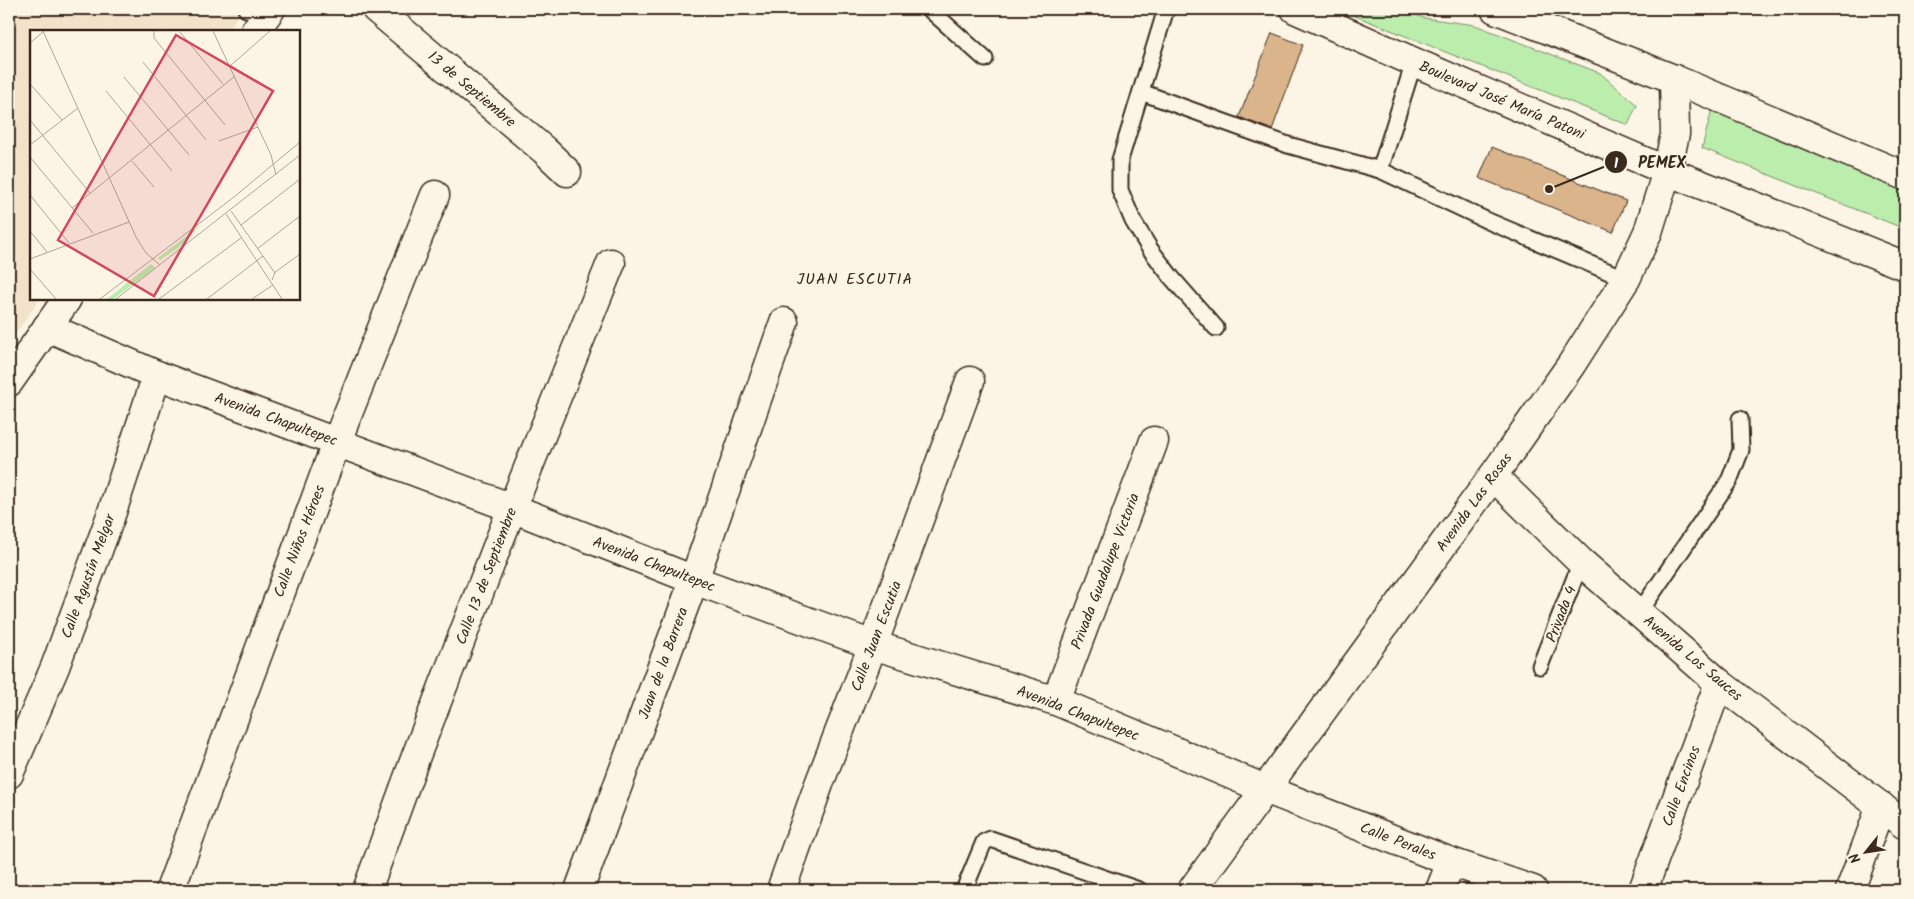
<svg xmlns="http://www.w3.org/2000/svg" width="1914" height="899" font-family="Kalam,sans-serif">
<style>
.built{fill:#f2e2ca}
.green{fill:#bbedad;stroke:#7b8c66}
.building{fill:#dab48b;stroke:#3b2a1e}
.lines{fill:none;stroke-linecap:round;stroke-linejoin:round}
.lane-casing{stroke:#3b2a1e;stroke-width:19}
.street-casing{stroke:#3b2a1e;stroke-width:31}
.secondary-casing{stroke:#3b2a1e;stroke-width:31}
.lane{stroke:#fcf5e5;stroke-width:15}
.street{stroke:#fcf5e5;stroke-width:28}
.secondary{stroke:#fcf5e5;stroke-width:28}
.labels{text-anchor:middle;stroke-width:4;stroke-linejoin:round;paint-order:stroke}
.street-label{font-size:15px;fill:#3b2a1e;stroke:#fcf5e5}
.neighbourhood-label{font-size:16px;letter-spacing:1px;fill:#3b2a1e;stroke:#fcf5e5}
.inset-road{fill:none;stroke:#afa495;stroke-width:1}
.view{fill:#d1495b;fill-opacity:0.15;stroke:#d1495b;stroke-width:2.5}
.inset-edge{fill:none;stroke:#3b2a1e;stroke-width:2.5}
.leader{fill:none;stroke:#3b2a1e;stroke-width:2}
.callout-dot{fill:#3b2a1e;stroke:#fcf5e5;stroke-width:2}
.mark-label{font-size:15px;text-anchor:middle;font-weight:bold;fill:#fff}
.callout-label{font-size:16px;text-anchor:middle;font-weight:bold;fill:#3b2a1e;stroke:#fcf5e5;stroke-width:4;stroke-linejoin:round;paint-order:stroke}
</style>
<rect width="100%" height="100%" fill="#fcf5e5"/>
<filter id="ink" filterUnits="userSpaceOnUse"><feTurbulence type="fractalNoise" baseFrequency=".02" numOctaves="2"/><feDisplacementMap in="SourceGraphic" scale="10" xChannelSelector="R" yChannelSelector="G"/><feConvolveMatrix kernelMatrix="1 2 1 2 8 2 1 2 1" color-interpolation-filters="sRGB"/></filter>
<g filter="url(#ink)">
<!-- built -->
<polygon class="built" points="9,9 243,9 227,31 31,31 31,299 40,299 9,343"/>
<!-- green -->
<g class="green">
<polygon points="1338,9 1401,9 1424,18 1475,25 1600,73 1637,105 1628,125"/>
<polygon points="1713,105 1905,188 1905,229 1702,148"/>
</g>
<!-- building -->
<g class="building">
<polygon points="1272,33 1303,45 1272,130 1239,117"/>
<polygon points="1492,147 1626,201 1613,232 1479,178"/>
</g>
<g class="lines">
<defs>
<g id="lane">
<polyline points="246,9 267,13"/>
<polyline points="929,9 985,59"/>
<polyline points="1166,9 1120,160 1120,190 1133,221 1150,249 1172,278 1216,328"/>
<polyline points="1414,62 1380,170 1488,221 1626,279"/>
<polyline points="1141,92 1288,145 1380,170"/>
<polyline points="1639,613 1729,481 1741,450 1740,419"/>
<polyline points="1540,666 1581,562"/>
<polyline points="964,890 984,842 991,839 1139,890"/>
</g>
<g id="street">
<polyline points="376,9 544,150 567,172"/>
<polyline points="255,31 271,9"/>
<polyline points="47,327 157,375 512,508 694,580 873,645 1056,701 1265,789 1451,862 1533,890"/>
<polyline points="9,382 67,299"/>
<polyline points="1493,476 1581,562 1719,683 1905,825"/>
<polyline points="1056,701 1154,441"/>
<polyline points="9,774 55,667 110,518 157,375"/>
<polyline points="170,890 337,441 435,195"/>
<polyline points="367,890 416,756 512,508 611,263"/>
<polyline points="579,890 694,580 784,322"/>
<polyline points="781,890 819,784 873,645 970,381"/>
<polyline points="1192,890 1493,476 1571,365 1626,279 1648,232 1667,171 1675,134 1674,79"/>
<polyline points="1440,890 1451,862"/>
<polyline points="1643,890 1719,683"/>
<polyline points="1850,890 1881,806"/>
</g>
<g id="secondary">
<polyline points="1295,9 1414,62 1667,171 1905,266"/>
<polyline points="1495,9 1674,79 1905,176"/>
</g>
</defs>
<!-- lane casing -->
<use href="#lane" class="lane-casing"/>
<!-- street casing -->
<use href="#street" class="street-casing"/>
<!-- secondary casing -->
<use href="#secondary" class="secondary-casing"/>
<!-- lane -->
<use href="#lane" class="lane"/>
<!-- street -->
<use href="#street" class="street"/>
<!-- secondary -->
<use href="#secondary" class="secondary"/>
</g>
</g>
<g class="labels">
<!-- street labels -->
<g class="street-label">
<text transform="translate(472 89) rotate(40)" y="5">13 de Septiembre</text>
<text transform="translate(1502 100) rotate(23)" y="5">Boulevard José María Patoni</text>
<text transform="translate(276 419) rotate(20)" y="5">Avenida Chapultepec</text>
<text transform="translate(1474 502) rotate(-54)" y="5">Avenida Las Rosas</text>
<text transform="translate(299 541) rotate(-69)" y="5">Calle Niños Héroes</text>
<text transform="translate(654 564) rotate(21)" y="5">Avenida Chapultepec</text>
<text transform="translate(1105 571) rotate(-69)" y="5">Privada Guadalupe Victoria</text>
<text transform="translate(88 576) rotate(-70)" y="5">Calle Agustín Melgar</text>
<text transform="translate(486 576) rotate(-69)" y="5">Calle 13 de Septiembre</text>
<text transform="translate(1561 614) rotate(-69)" y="5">Privada 4</text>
<text transform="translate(876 636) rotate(-69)" y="5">Calle Juan Escutia</text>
<text transform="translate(1693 658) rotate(40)" y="5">Avenida Los Sauces</text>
<text transform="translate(663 663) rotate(-70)" y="5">Juan de la Barrera</text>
<text transform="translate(1078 713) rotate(21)" y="5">Avenida Chapultepec</text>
<text transform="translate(1681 786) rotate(-70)" y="5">Calle Encinos</text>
<text transform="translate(1398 841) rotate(21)" y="5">Calle Perales</text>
</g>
<!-- neighbourhood labels -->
<g class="neighbourhood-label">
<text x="855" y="284">JUAN ESCUTIA</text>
</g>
</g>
<!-- overview -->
<g transform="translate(30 30)">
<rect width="270" height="270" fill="#fcf5e5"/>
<path d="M172,194l-23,23 -19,13 -2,-2zM121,234l4,4 -42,31h-6z" fill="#bbedad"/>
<path class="inset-road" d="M13,1l93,206 10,16 14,12M124,1v7l71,87M183,1l58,124 5,20M150,2l43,52M0,13l14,-12M113,32l63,78M200,36l40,-35M94,47l65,78M0,54l32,36M76,61l66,80M0,90l60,73M189,111l39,-14M0,115l48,-37M0,127l63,76M102,131l22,26M0,165l39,48M42,178l163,-132M201,181l44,62 -3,7M196,184l56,85M211,195l59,-46M0,201l17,21M227,219l43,-33M0,229l99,-37M0,239l26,30M244,243l26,-19M70,269l134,-102 66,-55M86,269l184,-144M129,269l82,-61M177,269l56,-43M222,269l21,-14"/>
<path class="view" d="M146,5l97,56 -119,205 -96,-56z"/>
<rect width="270" height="270" class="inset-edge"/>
</g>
<!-- callouts -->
<path class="leader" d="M1549 189L1616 162"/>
<g class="callout-dot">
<circle cx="1549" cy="189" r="5"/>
<circle cx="1616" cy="162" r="12"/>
</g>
<g class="mark-label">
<text x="1616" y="168">1</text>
</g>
<g class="callout-label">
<text x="1662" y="168">PEMEX</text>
</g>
<!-- margin -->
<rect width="1914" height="899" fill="none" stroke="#fcf5e5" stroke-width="30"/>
<rect x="15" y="15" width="1884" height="869" fill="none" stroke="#3b2a1e" stroke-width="2" filter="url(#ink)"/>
<!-- north arrow -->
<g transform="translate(1866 852) rotate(240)" stroke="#fcf5e5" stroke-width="4" paint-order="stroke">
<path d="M0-4L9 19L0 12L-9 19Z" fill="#3b2a1e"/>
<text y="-8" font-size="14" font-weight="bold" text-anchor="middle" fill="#3b2a1e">N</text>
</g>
</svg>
